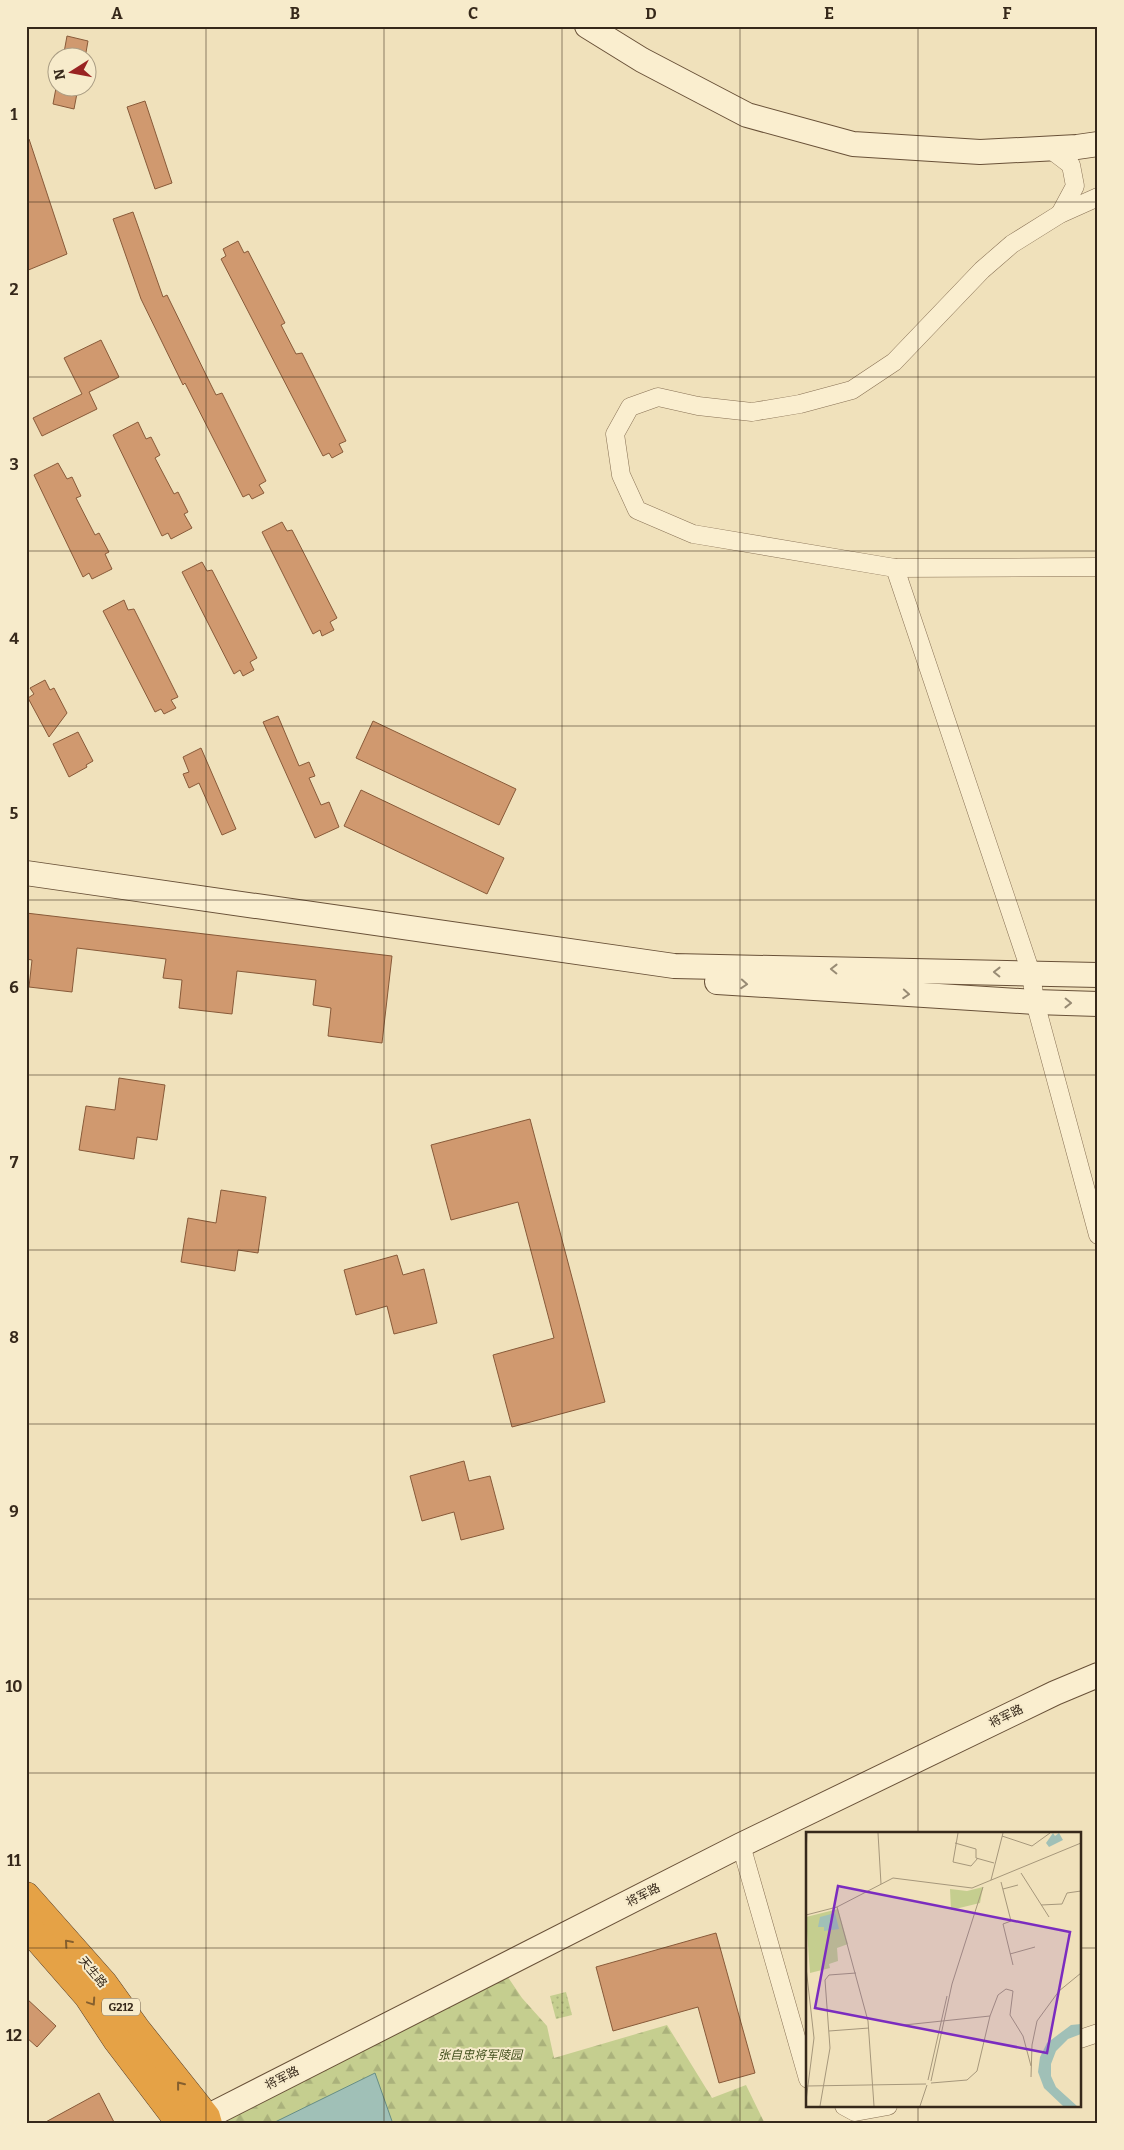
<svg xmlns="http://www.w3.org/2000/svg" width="1124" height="2150" font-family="Bitter,'Noto Sans SC',serif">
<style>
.grass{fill:url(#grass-dots)}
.forest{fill:url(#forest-firs)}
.water{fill:#a0c0b7;stroke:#678e85}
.building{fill:#d0996f;stroke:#885a39}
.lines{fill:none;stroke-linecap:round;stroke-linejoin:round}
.street-casing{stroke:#887155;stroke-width:19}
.secondary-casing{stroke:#695138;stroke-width:26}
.highway-casing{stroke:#553e2a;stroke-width:29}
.street{stroke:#faeecf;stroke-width:18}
.secondary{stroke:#faeecf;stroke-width:24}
.highway{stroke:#e5a246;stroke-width:28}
.oneway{stroke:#988b74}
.oneway2{stroke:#855f2e}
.grid{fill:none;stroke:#36281a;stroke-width:1;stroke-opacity:0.55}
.labels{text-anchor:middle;stroke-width:4;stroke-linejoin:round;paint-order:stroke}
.shield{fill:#f7ebcb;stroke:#70624f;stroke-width:1}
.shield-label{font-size:11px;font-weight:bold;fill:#36281a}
.street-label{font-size:12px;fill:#36281a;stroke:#f7ebcb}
.park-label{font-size:12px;font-style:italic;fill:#455320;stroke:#f7ebcb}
.inset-road{fill:none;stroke:#a6977b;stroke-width:1}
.view{fill:#7b2cbf;fill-opacity:0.15;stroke:#7b2cbf;stroke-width:2.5}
.inset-edge{fill:none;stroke:#36281a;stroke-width:2.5}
.neatline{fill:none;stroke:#36281a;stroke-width:2}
.grid-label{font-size:16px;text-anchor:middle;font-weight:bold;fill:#36281a}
</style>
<defs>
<pattern id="grass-dots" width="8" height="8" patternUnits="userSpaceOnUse" patternTransform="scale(1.25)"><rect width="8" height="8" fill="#c5ce8f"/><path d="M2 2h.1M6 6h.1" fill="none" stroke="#aab17b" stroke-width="1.8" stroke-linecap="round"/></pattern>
<pattern id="forest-firs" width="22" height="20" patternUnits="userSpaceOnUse" patternTransform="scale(1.25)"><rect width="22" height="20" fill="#c5ce8f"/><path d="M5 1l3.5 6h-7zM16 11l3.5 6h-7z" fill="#aab17b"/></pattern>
</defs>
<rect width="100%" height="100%" fill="#f0e1bb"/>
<!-- grass -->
<polygon class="grass" points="566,1992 572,2015 556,2019 550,1996"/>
<!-- forest -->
<polygon class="forest" points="501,1967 522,1998 547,2026 554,2058 667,2025 712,2098 746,2085 765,2124 209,2124"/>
<!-- water -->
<polygon class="water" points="375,2073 393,2124 271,2124"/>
<!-- building -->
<g class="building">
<polygon points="67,36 88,41 85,58 63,58"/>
<polygon points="56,88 78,88 74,109 53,104"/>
<polygon points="145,101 172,183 155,189 127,107"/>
<polygon points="29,139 67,254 26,271 26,140"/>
<polygon points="133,212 163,297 167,295 211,385 216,395 222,393 266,481 259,485 264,493 252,499 249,494 243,497 185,383 183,385 141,299 113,219"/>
<polygon points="238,241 244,253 248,251 285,323 281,325 296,354 302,353 346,441 339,444 343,452 332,458 329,453 323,456 221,259 226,256 223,249"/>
<polygon points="101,340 119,377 89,392 97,409 42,436 33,418 82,394 64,358"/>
<polygon points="138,422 146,439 151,437 160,455 155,458 174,494 178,492 188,512 184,514 192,528 171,539 168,533 162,536 113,435"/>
<polygon points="58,463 67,479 72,477 81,496 76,498 95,535 99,533 109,552 105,554 112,569 92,579 89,573 83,577 34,475"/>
<polygon points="282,522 287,531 292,530 337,618 330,622 334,630 322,636 320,630 313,634 262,532"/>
<polygon points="202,562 207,571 212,570 257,658 250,662 254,670 243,676 240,670 234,674 182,572"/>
<polygon points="124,600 128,610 134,609 178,697 171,700 176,708 164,714 161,709 155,712 103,611"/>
<polygon points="45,680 50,690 54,688 67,713 49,737 28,698 34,694 30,688"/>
<polygon points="278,716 299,766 309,762 315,776 309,778 321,805 329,802 339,827 315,838 263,722"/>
<polygon points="373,721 516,789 499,825 356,758"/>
<polygon points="78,732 93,761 86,765 87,767 69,777 53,744"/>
<polygon points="201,748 236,829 222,835 199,783 189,788 183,774 189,772 183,757"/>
<polygon points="361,790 504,858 487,894 344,826"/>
<polygon points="26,913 392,956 382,1043 328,1036 331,1008 313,1005 316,980 237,971 232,1014 179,1008 182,980 163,978 166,959 77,948 72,992 29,987 32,960 26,959"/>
<polygon points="119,1078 165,1085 157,1140 137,1137 134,1159 79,1150 86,1106 115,1110"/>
<polygon points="530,1119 605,1402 512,1427 493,1355 554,1338 518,1202 451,1220 431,1145"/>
<polygon points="221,1190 266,1197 258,1253 238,1250 235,1271 181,1262 188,1218 216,1223"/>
<polygon points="397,1255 403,1275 424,1269 437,1323 394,1334 387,1306 356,1315 344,1270"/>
<polygon points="464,1461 469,1481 490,1476 504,1529 461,1540 454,1512 422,1521 410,1476"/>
<polygon points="716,1933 755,2073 719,2083 698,2007 613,2031 596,1967"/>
<polygon points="26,1998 56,2026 37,2047 26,2037"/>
<polygon points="99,2093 115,2124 42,2124"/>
</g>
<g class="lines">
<defs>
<g id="street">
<polyline points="1050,149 1071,165 1075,186 1060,214"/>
<polyline points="1098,197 1060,214 1012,244 982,270 894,362 852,390 800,404 752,412 698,406 658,397 630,407 615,434 621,475 637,510 693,534 895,568 1098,567"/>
<polyline points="895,568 1031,973 1035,1002 1098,1235"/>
<polyline points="741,1845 808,2079"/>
<polyline points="1080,2039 1098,2033"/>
<polyline points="844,2106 855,2112 888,2106"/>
</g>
<g id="secondary">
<polyline points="587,26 642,60 747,115 853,144 980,152 1077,147 1098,144"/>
<polyline points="26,873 674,966 1098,975"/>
<polyline points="717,982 1035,1002 1098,1004"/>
<polyline points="193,2124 741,1845 1055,1693 1098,1675"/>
</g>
<g id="highway">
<polyline points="26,1896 103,1983 136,2029 206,2117 208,2124"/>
<polyline points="26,1925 88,1996 117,2040 181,2124"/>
</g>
</defs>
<!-- street casing -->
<use href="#street" class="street-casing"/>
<!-- secondary casing -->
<use href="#secondary" class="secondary-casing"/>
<!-- highway casing -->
<use href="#highway" class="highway-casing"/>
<!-- street -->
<use href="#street" class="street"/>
<!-- secondary -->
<use href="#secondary" class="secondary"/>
<!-- highway -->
<use href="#highway" class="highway"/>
</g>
<!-- one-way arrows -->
<defs><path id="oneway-chevron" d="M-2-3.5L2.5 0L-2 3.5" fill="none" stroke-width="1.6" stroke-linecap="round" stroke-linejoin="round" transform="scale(1.25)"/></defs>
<g class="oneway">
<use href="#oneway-chevron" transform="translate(834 969) rotate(-179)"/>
<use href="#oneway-chevron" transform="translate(997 972) rotate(-179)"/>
<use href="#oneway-chevron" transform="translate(744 984) rotate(4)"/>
<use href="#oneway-chevron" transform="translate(906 994) rotate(4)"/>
<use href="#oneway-chevron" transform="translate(1068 1003) rotate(1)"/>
</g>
<g class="oneway2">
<use href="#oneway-chevron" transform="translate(68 1943) rotate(-131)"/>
<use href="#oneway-chevron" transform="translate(92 2002) rotate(56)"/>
<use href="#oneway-chevron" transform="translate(180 2085) rotate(-128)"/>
</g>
<!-- grid -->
<path class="grid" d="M206,26v2098M384,26v2098M562,26v2098M740,26v2098M918,26v1808M26,202h1072M26,377h1072M26,551h1072M26,726h1072M26,900h1072M26,1075h1072M26,1250h1072M26,1424h1072M26,1599h1072M26,1773h1072M26,1948h782M1080,1948h18M918,2106v18"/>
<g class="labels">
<!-- shield labels -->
<rect class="shield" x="102" y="1998.5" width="38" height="17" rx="4"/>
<g class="shield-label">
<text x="121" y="2011">G212</text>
</g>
<!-- street labels -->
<g class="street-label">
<text transform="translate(1006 1716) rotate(-26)" y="4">将军路</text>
<text transform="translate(643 1895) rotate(-27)" y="4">将军路</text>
<text transform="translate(93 1972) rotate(50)" y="4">天生路</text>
<text transform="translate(282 2078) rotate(-27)" y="4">将军路</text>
</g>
<!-- park labels -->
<g class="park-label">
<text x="480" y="2059">张自忠将军陵园</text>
</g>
</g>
<!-- overview -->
<g transform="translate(806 1832)">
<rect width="275" height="275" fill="#f0e1bb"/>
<path d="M177,55l-3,16 -29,7 -1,-21 17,2z" fill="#c5ce8f"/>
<path d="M32,77l10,35 -11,4 1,13 -9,3 1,4 -20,5 -4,-56z" fill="#c5ce8f"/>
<path d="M247,1l2,3 4,-3 4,7 -14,7 -3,-4zM29,81l4,16 -15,2v-4h-6l2,-10zM275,192v10l-13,5 -12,12 -5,13v12l5,11 21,19h-14l-19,-18 -6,-16 2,-15 7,-14 24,-18z" fill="#a0c0b7"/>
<path class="inset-road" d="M72,1l3,51M152,1l-5,29 18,4 7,-8M196,4l30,10 18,-13M149,11l21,6v9l18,5M0,23l1,-22M0,24v22M215,41l28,44M185,48l12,-47M195,50l10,39 -8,3 10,41M197,57l15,-4M235,73l21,-1 5,-11 14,-2M31,75l31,114 6,85M0,83l31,-8 56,-29 79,10 109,-45M204,122l25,-7M0,135l8,71 -8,63M98,193l86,-9M23,199l40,-3M225,245l1,-32 5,-24 22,-30 22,-18M122,248l19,-84M125,249l21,-97 31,-97M125,251l36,-3 10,-9 13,-55 8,-21 8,-6 7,2 -3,24 13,21 8,30M1,254l119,-2M14,274l10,-58 -5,-68 4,-5 27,-2M114,274l7,-21"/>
<path class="view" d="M32,54l232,46 -23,121 -232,-45z"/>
<rect width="275" height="275" class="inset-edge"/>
</g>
<!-- border -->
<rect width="1124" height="2150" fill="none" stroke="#f7ebcb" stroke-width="55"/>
<!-- north arrow -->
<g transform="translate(72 72) rotate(259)"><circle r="24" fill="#f7ebcb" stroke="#aa9d84"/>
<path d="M0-4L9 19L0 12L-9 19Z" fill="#992322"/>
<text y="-8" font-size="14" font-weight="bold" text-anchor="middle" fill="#36281a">N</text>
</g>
<rect x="28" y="28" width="1068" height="2094" class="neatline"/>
<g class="grid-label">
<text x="117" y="19">A</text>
<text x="295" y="19">B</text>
<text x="473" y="19">C</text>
<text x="651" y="19">D</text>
<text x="829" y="19">E</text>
<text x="1007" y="19">F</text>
<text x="14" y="120">1</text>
<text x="14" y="295">2</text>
<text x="14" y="470">3</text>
<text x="14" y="644">4</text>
<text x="14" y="819">5</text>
<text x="14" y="993">6</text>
<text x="14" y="1168">7</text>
<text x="14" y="1343">8</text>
<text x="14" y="1517">9</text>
<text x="14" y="1692">10</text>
<text x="14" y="1866">11</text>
<text x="14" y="2041">12</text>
</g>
</svg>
